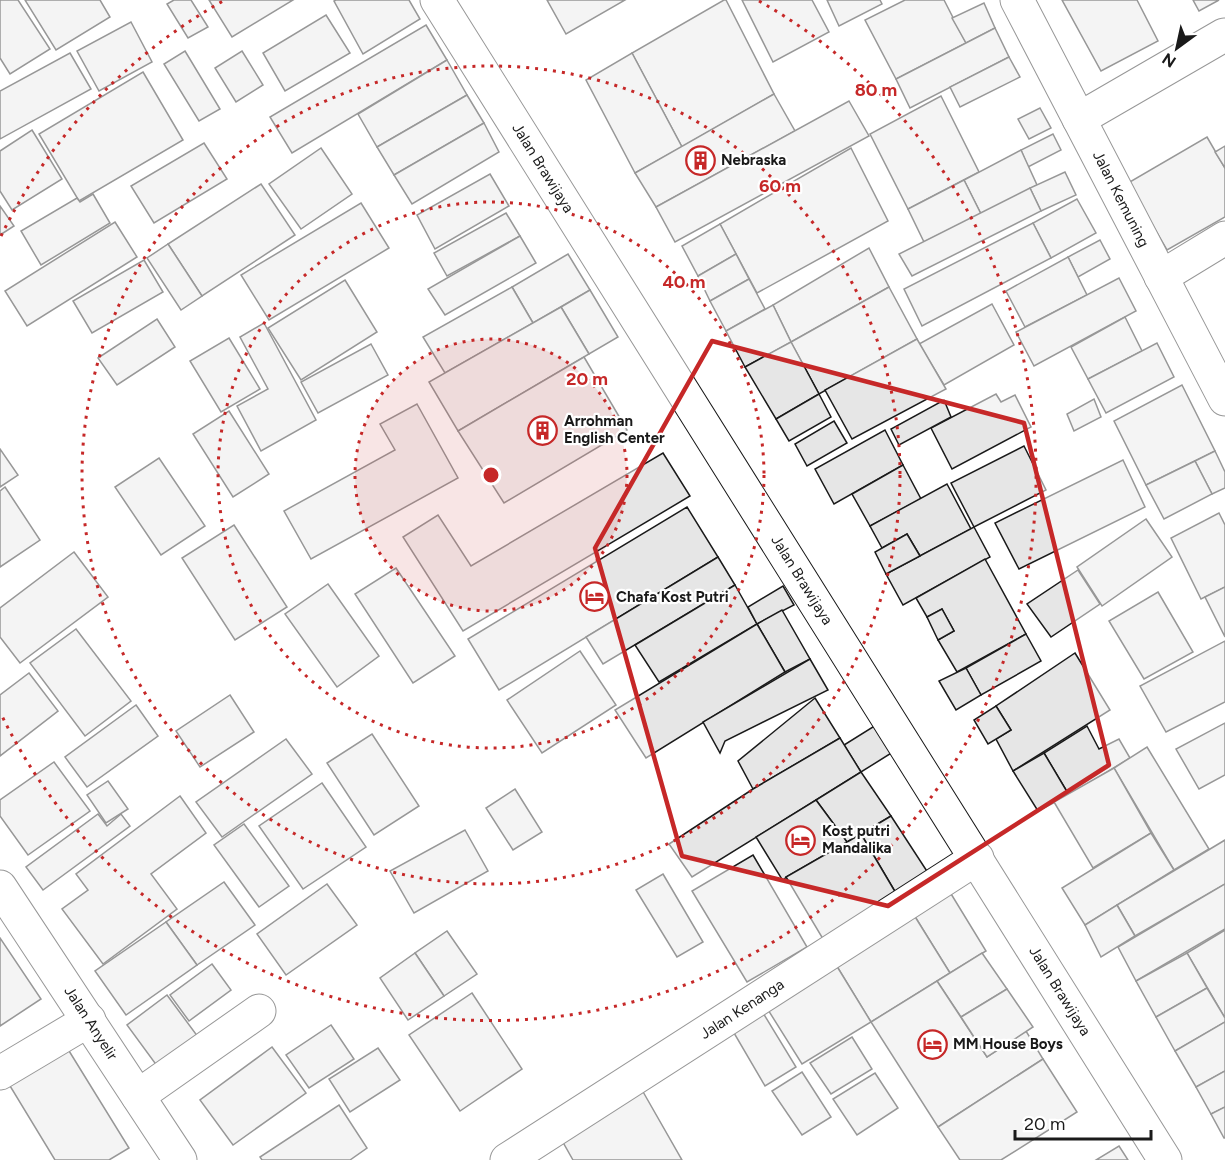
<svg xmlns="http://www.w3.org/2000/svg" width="1225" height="1160" font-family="Figtree,sans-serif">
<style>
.building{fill:#e6e6e6;stroke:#1a1a1a;stroke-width:1.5}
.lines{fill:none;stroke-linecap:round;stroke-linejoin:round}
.minor-casing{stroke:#1a1a1a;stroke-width:35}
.major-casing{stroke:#1a1a1a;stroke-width:35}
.minor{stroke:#fff;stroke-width:33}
.major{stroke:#fff;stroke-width:33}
.marked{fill:none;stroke:#c62828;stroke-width:4.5;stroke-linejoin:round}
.ring{fill:none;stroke:#c62828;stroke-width:3;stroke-dasharray:3 6}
.labels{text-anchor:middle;stroke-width:4.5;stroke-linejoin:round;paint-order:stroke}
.poi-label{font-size:15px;font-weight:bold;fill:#1a1a1a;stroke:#fff;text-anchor:start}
.street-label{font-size:15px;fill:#1a1a1a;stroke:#fff}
.centre{fill:#c62828;stroke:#fff;stroke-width:3}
.ring-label{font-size:18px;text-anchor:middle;font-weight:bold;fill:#c62828;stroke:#fff;stroke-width:4.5;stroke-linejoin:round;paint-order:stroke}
</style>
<rect width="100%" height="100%" fill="#fff"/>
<!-- building -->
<g class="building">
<polygon points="0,0 18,0 50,49 10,74 0,58"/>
<polygon points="25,0 100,0 110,17 56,50"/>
<polygon points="174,0 191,0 208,27 188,38 167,4"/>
<polygon points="209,0 293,0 232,37"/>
<polygon points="336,0 409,0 420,19 363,54 334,1"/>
<polygon points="547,0 625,0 566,34"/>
<polygon points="724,0 726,0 774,94 682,147 632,53"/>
<polygon points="742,0 812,0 829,32 773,62"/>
<polygon points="827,0 880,0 882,4 839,26"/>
<polygon points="905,0 944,0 966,43 896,79 865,20"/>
<polygon points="1062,0 1137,0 1158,41 1101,71"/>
<polygon points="1193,0 1219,0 1199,11"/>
<polygon points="984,3 995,28 966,43 952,18"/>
<polygon points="326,15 350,53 285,91 263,53"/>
<polygon points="131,22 152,62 99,91 77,51"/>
<polygon points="426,25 447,60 292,153 270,117"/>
<polygon points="995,28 1009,57 910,108 896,79"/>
<polygon points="185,51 220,109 199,121 164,64"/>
<polygon points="242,51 263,85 236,102 215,68"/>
<polygon points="70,53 91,89 0,139 0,91"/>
<polygon points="632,53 682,147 635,173 586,80"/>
<polygon points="1009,57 1020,77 960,107 950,87"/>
<polygon points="447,60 467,95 377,147 358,114"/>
<polygon points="143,72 183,140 79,201 39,134"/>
<polygon points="774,94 795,131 656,207 635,173"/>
<polygon points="467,95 484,123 394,175 377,147"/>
<polygon points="941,96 979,172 908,209 870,134"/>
<polygon points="849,101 869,136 675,242 656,207"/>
<polygon points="1040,108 1051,128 1029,139 1018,119"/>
<polygon points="484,123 499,152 412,204 394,175"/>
<polygon points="32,130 62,179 12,210 0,191 0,151"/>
<polygon points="1053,134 1061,150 1028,167 1021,150"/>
<polygon points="1207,137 1225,168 1225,217 1167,250 1128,183"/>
<polygon points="204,143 227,179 154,223 131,186"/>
<polygon points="1225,146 1225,168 1215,152"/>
<polygon points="321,148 352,194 301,229 269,184"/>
<polygon points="851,148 888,221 757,293 720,224"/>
<polygon points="1021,150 1037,185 981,214 964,180"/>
<polygon points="1065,172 1076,195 1041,211 1030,188"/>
<polygon points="490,174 509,206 435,249 417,215"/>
<polygon points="964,180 981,214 924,242 908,209"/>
<polygon points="261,184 295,235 202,296 168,244"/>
<polygon points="1030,188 1041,211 912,276 899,254"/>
<polygon points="93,194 110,223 41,265 21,231 77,198 80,202"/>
<polygon points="1077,199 1096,233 1051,258 1033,223"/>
<polygon points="361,203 389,248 269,320 241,275"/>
<polygon points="0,206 14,226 0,235"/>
<polygon points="506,213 520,236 447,276 434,253"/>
<polygon points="115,222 137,257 27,326 5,291"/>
<polygon points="1033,223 1051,258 922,326 904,289"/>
<polygon points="720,224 736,254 698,276 682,246"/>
<polygon points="520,236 536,263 445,315 428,289"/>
<polygon points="1100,240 1110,259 1078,277 1068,257"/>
<polygon points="168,244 202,296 181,310 147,258"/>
<polygon points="869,248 889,287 791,342 773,305"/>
<polygon points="568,254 590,290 533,323 512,287"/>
<polygon points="736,254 749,279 710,301 698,276"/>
<polygon points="1068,257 1087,295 1025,327 1006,291"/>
<polygon points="144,260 163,292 92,333 73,301"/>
<polygon points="1119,278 1136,311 1034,366 1016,332"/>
<polygon points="749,279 765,309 726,331 710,301"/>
<polygon points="345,280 377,332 301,380 268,328"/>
<polygon points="512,287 533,323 445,373 423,337"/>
<polygon points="889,287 917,339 819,394 791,342"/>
<polygon points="590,290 618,337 589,354 561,307"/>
<polygon points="992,304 1014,345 944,385 919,344"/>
<polygon points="773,305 791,342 745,367 726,331"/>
<polygon points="561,307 589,354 458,431 429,382"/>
<polygon points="1125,317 1142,351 1088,379 1071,347"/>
<polygon points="157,319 175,347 117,385 98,358"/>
<polygon points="264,323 316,420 261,451 237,406 268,389 240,337"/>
<polygon points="229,338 260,389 221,412 190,361"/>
<polygon points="917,339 946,389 852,439 825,390"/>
<polygon points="791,342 819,394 776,419 745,367"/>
<polygon points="1157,343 1174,377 1106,413 1088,379"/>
<polygon points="371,344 388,375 318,413 301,382"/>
<polygon points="584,357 627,430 504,503 458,431"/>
<polygon points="1182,385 1215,451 1146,485 1114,421"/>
<polygon points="819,394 831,417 789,441 776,419"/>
<polygon points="996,394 1001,402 1015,395 1031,427 952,469 931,428"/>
<polygon points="1094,399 1101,417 1074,431 1067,414"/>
<polygon points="944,400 951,417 899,445 891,429"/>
<polygon points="417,404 458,478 311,559 284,511 395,450 380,424"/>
<polygon points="229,411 269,474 233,497 193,434"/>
<polygon points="834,421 847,443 807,466 795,444"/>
<polygon points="885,430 903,465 834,504 815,469"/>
<polygon points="1024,446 1046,490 974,527 951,483"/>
<polygon points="0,449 18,475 0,487"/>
<polygon points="1215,451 1225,472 1225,488 1212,494 1195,461"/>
<polygon points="663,453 690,496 463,631 403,537 438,515 471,566"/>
<polygon points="159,458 205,526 161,555 115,487"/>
<polygon points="1123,460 1145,507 1019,569 995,523"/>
<polygon points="1195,461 1212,494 1164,519 1146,485"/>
<polygon points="903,465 921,499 870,526 852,494"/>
<polygon points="947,484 971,529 920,556 907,534 882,548 870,526"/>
<polygon points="5,487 40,540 0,567 0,491"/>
<polygon points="687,507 718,557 499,690 468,639"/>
<polygon points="1219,513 1225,525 1225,587 1201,599 1171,538"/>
<polygon points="1146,519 1172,557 1102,606 1077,567"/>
<polygon points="234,525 287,607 235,640 182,558"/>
<polygon points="974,527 990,557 903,605 886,574"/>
<polygon points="907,534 920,556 886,574 875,552"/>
<polygon points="74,552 108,597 20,663 0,637 0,608"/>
<polygon points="718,557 735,585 603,664 586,637"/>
<polygon points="985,559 1026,634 957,672 938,640 954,631 942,609 927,617 916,598"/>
<polygon points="396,568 455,656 413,683 355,594"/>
<polygon points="1078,570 1100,604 1051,637 1027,604"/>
<polygon points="328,584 379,656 337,687 285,614"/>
<polygon points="735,585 757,624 659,682 635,645"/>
<polygon points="783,586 794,605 757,624 748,607"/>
<polygon points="1225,587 1225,637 1205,597"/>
<polygon points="1158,592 1193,652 1144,679 1109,621"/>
<polygon points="942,609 954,631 938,640 927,617"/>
<polygon points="782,610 810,659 785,672 757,624"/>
<polygon points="757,624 785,672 646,758 615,710"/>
<polygon points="76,629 131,701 85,736 30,663"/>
<polygon points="1026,634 1041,661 981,695 966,668"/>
<polygon points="1225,641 1225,702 1166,732 1140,686"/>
<polygon points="580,651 616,705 542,753 507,700"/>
<polygon points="1075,653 1110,710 1013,771 996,739 1011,730 996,706"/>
<polygon points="810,659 828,690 725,741 720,753 703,722"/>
<polygon points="966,668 981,695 956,710 939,681"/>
<polygon points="29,673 58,711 0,756 0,695"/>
<polygon points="230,695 254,732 200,767 176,731"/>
<polygon points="815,698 840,738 753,789 738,761"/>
<polygon points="136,705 158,736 87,787 65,757"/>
<polygon points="996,706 1011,730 988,744 974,720"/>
<polygon points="1225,723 1225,775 1199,789 1176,749"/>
<polygon points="876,725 893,752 861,772 844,745"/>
<polygon points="1087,726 1099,749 1119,739 1130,758 1069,795 1044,753"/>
<polygon points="372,734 419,806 374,835 327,763"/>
<polygon points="840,738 861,772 692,877 669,844 753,789"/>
<polygon points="286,739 312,774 222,837 196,802"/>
<polygon points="1147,747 1209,849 1174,870 1114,768"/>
<polygon points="1044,753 1069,795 1038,811 1013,771"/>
<polygon points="54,762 90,811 28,855 0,816 0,800"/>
<polygon points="1114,768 1151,833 1093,868 1054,802"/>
<polygon points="861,772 891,816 847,842 816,800"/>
<polygon points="108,781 128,809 106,823 87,795"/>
<polygon points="322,783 366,847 303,889 259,826"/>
<polygon points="515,789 542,832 513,850 486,808"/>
<polygon points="180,796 206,833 151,874 177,909 103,964 62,909 88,890 76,874"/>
<polygon points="816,800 847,842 786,877 783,881 756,837"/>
<polygon points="98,814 107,826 121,814 130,826 43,890 26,867"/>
<polygon points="891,816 934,882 900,900 861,834"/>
<polygon points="244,824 289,886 259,907 214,845"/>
<polygon points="465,830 488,871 414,913 390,871"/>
<polygon points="1151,833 1174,870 1085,925 1062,888"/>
<polygon points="861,834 900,900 826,944 786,877"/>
<polygon points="1225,840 1225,884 1135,936 1117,905"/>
<polygon points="753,855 807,947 747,982 692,891"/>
<polygon points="663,874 703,942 677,957 636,890"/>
<polygon points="224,882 255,925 197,965 166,922"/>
<polygon points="327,884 357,925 286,975 257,934"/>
<polygon points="945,884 986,951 950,973 909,907"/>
<polygon points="1225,884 1225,929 1136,981 1118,947"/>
<polygon points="1117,905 1135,936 1101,957 1085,925"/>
<polygon points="909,907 950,973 871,1022 830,955"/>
<polygon points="166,922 197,965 126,1015 95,971"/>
<polygon points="1225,930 1225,1018 1187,953"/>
<polygon points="447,931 477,974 444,996 415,953"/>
<polygon points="0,938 41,999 0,1026"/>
<polygon points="415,953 444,996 408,1020 380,978"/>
<polygon points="982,953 1007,989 961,1017 937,981"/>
<polygon points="1187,953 1207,988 1156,1017 1136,981"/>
<polygon points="830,955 871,1022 802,1064 760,997"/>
<polygon points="212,964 231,990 189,1021 170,995"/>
<polygon points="937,981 987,1057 1026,1031 1043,1059 938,1127 871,1022"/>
<polygon points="1207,988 1225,1018 1225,1022 1175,1051 1156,1017"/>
<polygon points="1007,989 1033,1027 987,1057 961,1017"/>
<polygon points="472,993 522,1069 460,1111 409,1035"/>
<polygon points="167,995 204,1045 163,1074 127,1025"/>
<polygon points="757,1003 796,1067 765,1086 727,1021"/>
<polygon points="1225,1022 1225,1071 1196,1087 1175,1051"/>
<polygon points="331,1025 354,1059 309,1088 286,1055"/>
<polygon points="852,1037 872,1069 831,1094 810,1063"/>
<polygon points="66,1046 129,1148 109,1160 55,1160 7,1081"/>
<polygon points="272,1047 306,1093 233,1145 200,1100"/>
<polygon points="378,1048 400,1080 350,1112 329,1079"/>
<polygon points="1043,1059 1077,1112 1001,1160 960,1160 938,1127"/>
<polygon points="1225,1071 1225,1107 1211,1114 1196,1087"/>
<polygon points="802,1072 831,1117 802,1135 772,1091"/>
<polygon points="875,1073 898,1108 857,1135 833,1099"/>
<polygon points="642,1090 682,1160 573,1160 560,1137"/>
<polygon points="339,1105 367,1148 350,1160 262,1160 260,1157"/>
<polygon points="1225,1107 1225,1138 1224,1138 1211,1114"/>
<polygon points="1119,1146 1128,1160 1096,1160"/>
</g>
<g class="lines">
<defs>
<g id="minor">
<polyline points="1017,0 1225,399"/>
<polyline points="1079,119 1224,35"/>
<polyline points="1161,277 1225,238"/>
<polyline points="0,887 180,1160"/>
<polyline points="0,1073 89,1020"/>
<polyline points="138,1096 259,1011"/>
<polyline points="507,1160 977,858"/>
</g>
<polyline id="major" points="437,0 1165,1160"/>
</defs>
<!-- minor casing -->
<use href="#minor" class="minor-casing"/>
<!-- major casing -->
<use href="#major" class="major-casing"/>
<!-- minor -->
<use href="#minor" class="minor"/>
<!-- major -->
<use href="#major" class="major"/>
</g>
<!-- marked area -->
<path d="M0 0H1225V1160H0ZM712,341l312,82 85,342 -221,141 -206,-50 -87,-308z" fill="#fff" fill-opacity=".55" fill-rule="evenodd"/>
<path class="marked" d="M712,341l312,82 85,342 -221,141 -206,-50 -87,-308z"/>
<!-- distance rings -->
<circle cx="491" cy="475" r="136" fill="#c62828" fill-opacity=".12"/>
<g class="ring">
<circle cx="491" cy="475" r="136"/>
<circle cx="491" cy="475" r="273"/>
<circle cx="491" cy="475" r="409"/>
<path d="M1 236A545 545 0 0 1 223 1M759 1A545 545 0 1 1 1 714"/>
</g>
<!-- icons -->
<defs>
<symbol id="building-ring" viewBox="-11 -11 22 22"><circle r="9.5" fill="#fff" stroke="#c62828" stroke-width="1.5"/><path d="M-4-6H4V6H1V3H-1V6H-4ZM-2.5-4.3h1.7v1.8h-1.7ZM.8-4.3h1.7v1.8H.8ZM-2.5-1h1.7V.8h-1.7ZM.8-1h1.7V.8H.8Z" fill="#c62828"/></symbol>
<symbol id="hotel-ring" viewBox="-11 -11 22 22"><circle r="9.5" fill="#fff" stroke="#c62828" stroke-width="1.5"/><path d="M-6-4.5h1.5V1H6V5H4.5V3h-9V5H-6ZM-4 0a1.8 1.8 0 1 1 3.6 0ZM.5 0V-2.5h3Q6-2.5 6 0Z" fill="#c62828"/></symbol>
</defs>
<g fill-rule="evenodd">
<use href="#building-ring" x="684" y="144" width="33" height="33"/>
<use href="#building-ring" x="526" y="414" width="33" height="33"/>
<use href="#hotel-ring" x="578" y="580" width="33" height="33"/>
<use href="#hotel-ring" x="784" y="824" width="33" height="33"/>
<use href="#hotel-ring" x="916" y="1028" width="33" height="33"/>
</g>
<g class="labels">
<!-- poi labels -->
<g class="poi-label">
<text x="721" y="165">Nebraska</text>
<text x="564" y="426">Arrohman<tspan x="564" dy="17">English Center</tspan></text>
<text x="616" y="602">Chafa Kost Putri</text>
<text x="822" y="836">Kost putri<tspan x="822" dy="17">Mandalika</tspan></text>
<text x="953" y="1049">MM House Boys</text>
</g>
<!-- street labels -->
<g class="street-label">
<text transform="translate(543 168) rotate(58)" y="5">Jalan Brawijaya</text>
<text transform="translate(1121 199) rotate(63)" y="5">Jalan Kemuning</text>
<text transform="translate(802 580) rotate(58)" y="5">Jalan Brawijaya</text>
<text transform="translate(1060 991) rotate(58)" y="5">Jalan Brawijaya</text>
<text transform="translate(742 1009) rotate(-33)" y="5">Jalan Kenanga</text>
<text transform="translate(91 1023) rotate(57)" y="5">Jalan Anyelir</text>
</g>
</g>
<circle cx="491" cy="475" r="9" class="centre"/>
<g class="ring-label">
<text x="876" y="96">80 m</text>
<text x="780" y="192">60 m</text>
<text x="684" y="288">40 m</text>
<text x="587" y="385">20 m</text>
</g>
<!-- north arrow -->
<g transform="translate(1177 48) rotate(213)" stroke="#ffffff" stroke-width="4.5" paint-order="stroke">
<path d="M0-4.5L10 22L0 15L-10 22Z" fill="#1a1a1a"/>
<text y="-9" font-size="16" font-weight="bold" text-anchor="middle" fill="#1a1a1a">N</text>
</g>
<!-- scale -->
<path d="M1015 1130v9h136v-9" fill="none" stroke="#1a1a1a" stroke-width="3"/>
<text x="1024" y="1130" font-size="18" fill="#1a1a1a" stroke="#ffffff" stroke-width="4.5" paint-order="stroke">20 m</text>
</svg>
